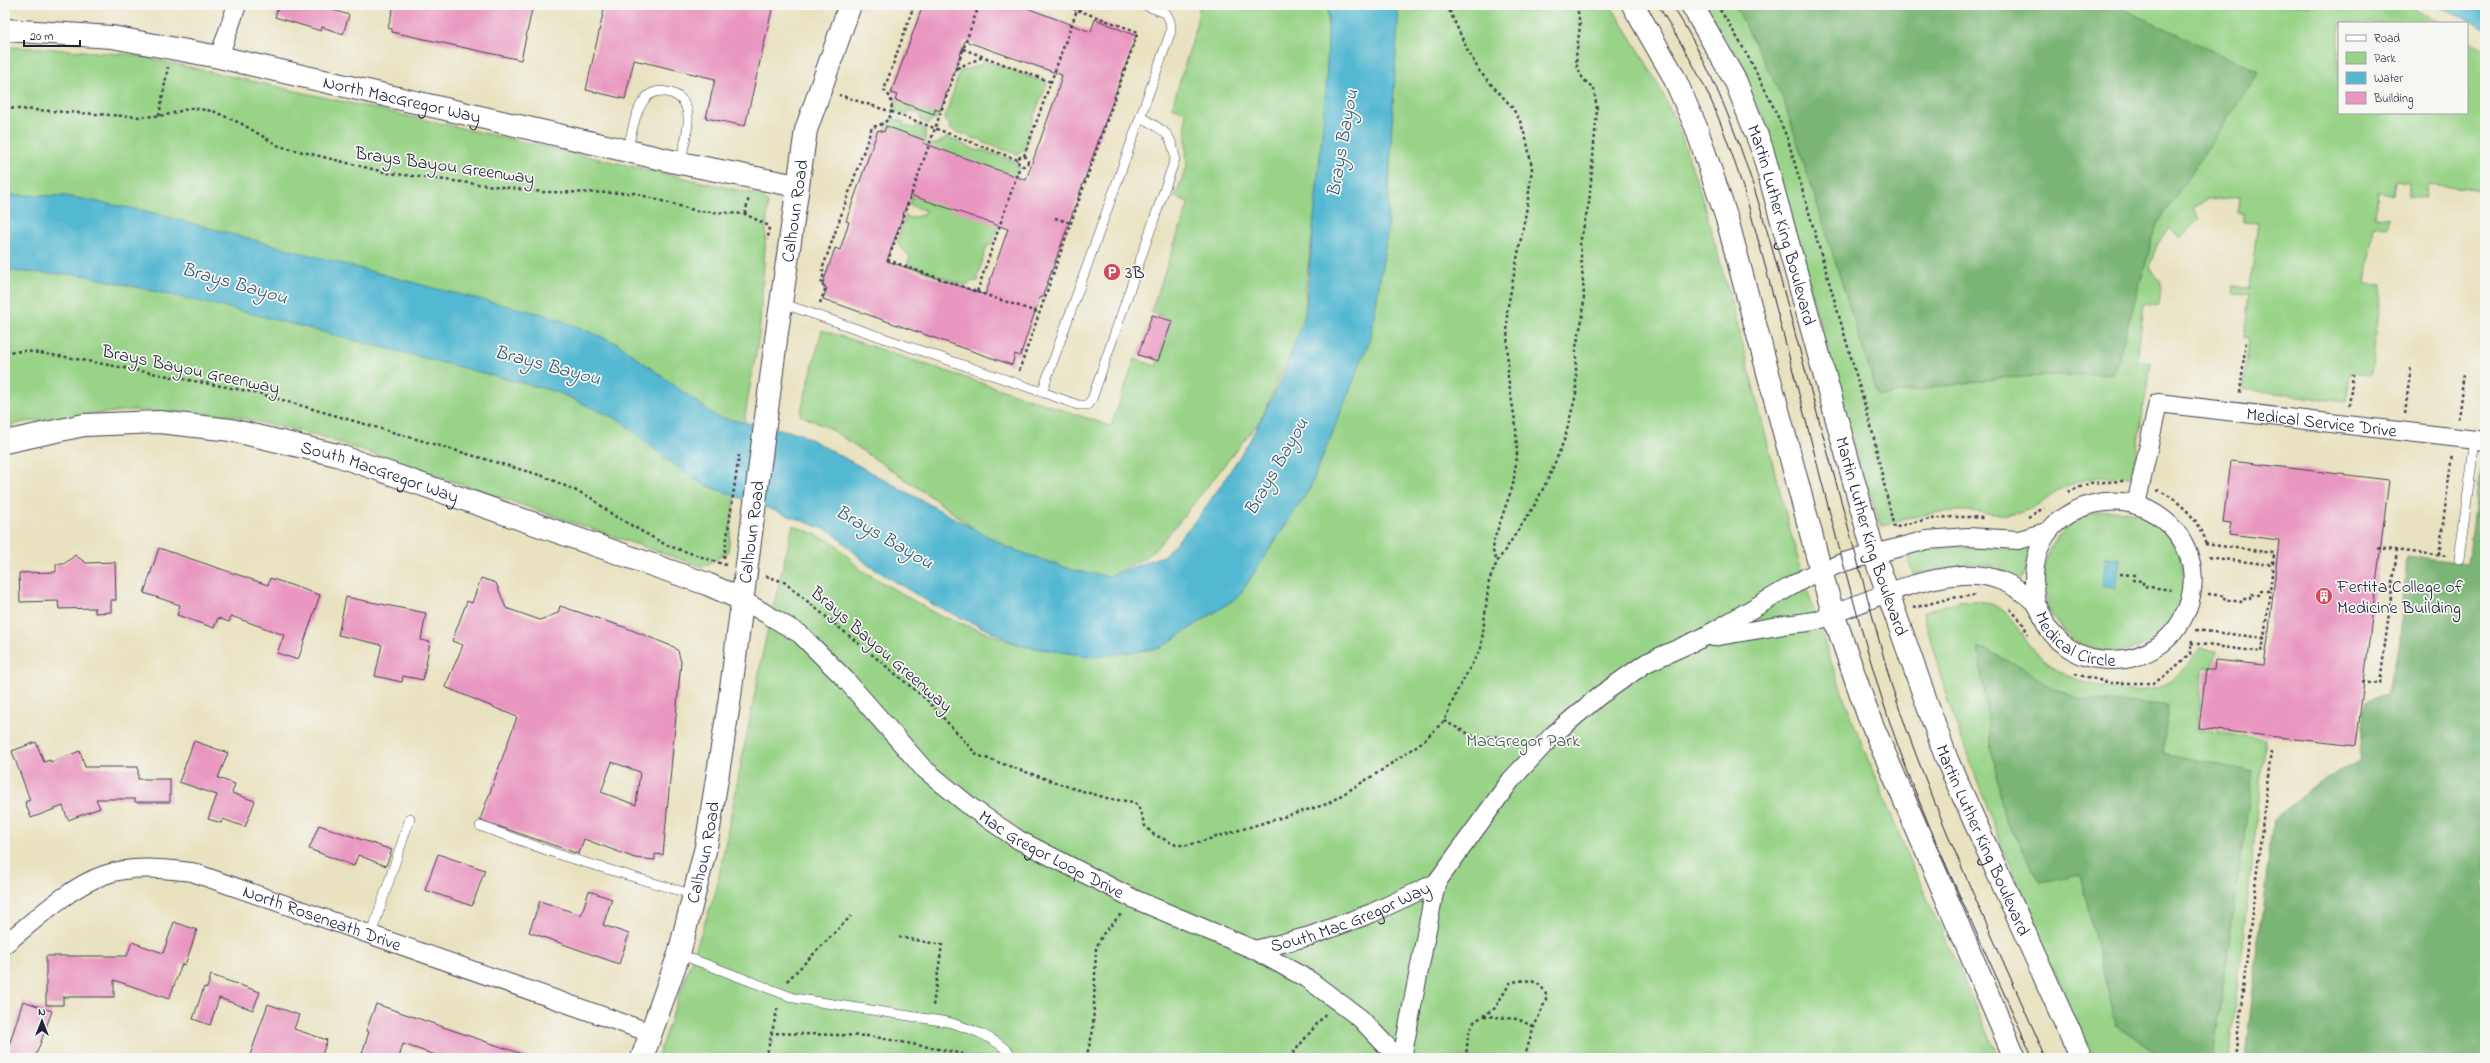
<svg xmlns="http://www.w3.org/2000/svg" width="2490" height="1063" font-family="'Indie Flower',sans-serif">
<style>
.green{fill:#98d387;stroke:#5d7a61}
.forest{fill:#7ab574;stroke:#4e6c58}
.water{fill:#52b8d1;stroke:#3a6d86}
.building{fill:#e997c0;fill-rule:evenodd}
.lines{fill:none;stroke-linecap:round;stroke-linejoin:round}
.service-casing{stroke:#403f4f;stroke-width:10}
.minor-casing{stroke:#403f4f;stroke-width:20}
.tertiary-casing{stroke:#403f4f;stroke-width:24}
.secondary-casing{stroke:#403f4f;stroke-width:24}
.path{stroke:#403f4f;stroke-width:2.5;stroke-dasharray:3 3;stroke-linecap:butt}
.service{stroke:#fff;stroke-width:9}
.minor{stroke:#fff;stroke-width:18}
.tertiary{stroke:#fff;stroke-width:22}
.secondary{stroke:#fff;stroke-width:22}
.tram{stroke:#22223b;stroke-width:1}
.labels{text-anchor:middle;stroke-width:3.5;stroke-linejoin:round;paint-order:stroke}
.street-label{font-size:18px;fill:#22223b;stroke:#f6f6f2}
.poi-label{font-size:18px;fill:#22223b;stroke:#f6f6f2;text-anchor:start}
.park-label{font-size:18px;fill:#455752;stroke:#f6f6f2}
.water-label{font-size:19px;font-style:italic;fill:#335670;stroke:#f6f6f2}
</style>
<rect width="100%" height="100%" fill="#f6f6f2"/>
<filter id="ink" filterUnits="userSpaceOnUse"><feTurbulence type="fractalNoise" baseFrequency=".025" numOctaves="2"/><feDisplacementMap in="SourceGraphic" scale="8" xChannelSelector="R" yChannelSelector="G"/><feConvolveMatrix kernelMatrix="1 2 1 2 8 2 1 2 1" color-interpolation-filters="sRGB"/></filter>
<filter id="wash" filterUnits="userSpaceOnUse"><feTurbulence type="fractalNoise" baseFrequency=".012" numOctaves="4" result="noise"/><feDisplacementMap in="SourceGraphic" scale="16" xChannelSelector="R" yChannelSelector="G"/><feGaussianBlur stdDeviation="0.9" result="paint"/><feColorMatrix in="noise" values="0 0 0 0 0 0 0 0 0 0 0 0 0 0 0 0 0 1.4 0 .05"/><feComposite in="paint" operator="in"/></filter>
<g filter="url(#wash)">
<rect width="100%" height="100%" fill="#e9e2c0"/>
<!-- green -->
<g class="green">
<polygon points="1200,5 1328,5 1327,122 1305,291 1308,315 1261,419 1179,522 1151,554 1110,576 1056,573 1002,550 933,498 829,428 800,415 822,330 1111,426 1135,359 1156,366 1172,320 1151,312 1189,202 1175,197 1187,166 1185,112 1172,107 1194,35"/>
<path d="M1396,5h214c25,37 49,77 66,118 18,44 30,90 43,135 29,100 51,202 79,301 50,173 127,335 201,499h-1342l59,-167 49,-249 28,-117 40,17 28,28 77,45 84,31 73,11 65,-9 78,-51 72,-109 61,-151 17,-111z"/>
<path d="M1705,5h704l30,18h-100v90h128v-73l18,9v141l-57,-6 -2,15 -17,-2v-15l-14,-2 -2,15 -16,-2 -2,23 14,1 -1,10 -15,-1 -7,58 16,1 -11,90 -21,-2 -3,29 -104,-13 6,-50 -5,-1 5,-44 -16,-1 1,-8 16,3 8,-66 -15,-1v-8h-6l2,-16 -31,3 -15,7 6,12 -18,18 -12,-9 -12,17 -8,22 12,15 -2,24 -15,-2 -7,57 14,2 -19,114c-26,-2 -51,0 -74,14 -13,9 -24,18 -39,22 -17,4 -35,-1 -52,-2 -30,-1 -58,6 -86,16l-26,-78 -90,-321 -42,-92z"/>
<polygon points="5,47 40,48 135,55 760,195 768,203 759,336 747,403 728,552 703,567 320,436 228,415 132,410 23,422 5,428"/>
<polygon points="984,60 1047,83 1027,133 1030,134 1024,151 1017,154 984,143 981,139 976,139 949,129 950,125 944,120 960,71 981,65"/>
<polygon points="895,99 933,113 935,108 940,110 936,120 932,120 928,124 920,120 921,115 909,110 907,115 895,111"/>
<polygon points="892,118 904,122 903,125 915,129 917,125 925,129 926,146 922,144 923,140 885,126"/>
<polygon points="947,137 978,151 983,150 1015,161 1015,165 1019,168 1011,187 926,160 931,144 937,144"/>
<polygon points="918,182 998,225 991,245 987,246 977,277 979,278 978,281 970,282 966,286 907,265 910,257 897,243 905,216 910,218 923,215 925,210 909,205"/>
<circle cx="2114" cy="581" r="71"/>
<path d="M2024,547l5,5 -3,22 -6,4 -25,-11 -25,-3 -57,10 -6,-19c26,-15 85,-3 117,-8z"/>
<path d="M1957,601c59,-4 50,24 84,57 27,26 95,45 128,24 12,-8 22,-23 32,-33l15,2 -4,17 -8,-1 -8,63 70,9 -37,319h-135l-27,-53 -70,-171 -49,-132 -25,-89z"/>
</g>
<!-- forest -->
<g class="forest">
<polygon points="1735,5 2115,5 2259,72 2157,224 2114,373 2000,378 1878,396 1784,101"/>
<polygon points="2480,469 2485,469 2485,1058 2245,1058 2273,820 2315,785 2359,761 2366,700 2386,694 2399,648 2407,556 2468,563"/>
<polygon points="1978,647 2022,667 2052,688 2080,699 2168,705 2163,753 2253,772 2213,1058 2166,1058 2116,1025 2080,875 2041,883 2004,816 1992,750"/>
</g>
<!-- water -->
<g class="water">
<polygon points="1329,5 1399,5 1388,191 1388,226 1371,337 1310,488 1238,597 1160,648 1095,657 1022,646 932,604 868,565 832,532 700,483 662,456 621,421 557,392 237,310 83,275 5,271 5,195 66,196 146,211 441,290 550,316 617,343 717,417 799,433 1009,548 1076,571 1109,576 1165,555 1201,514 1225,479 1250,440 1282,379 1305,315 1326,89"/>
<polygon points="2436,5 2485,5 2485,30 2464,17"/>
<polygon points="2106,557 2120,559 2116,589 2102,587"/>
</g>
<g id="blocks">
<!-- building -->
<g class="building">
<polygon points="279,5 334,5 333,10 349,15 343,34 322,27 321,31 275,17"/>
<polygon points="394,5 533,5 521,60 392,32 392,29 388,28"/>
<polygon points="605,5 773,5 745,126 706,118 715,79 634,60 625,99 586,90"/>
<path d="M923,5h96l72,27 4,-13 41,17 -94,262 -2,-1 -20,59 -5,-2 -3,11 -189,-66 4,-11 -5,-2 13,-38 5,2 9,-28 -3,-1 32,-91 6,2 2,-6 38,14 -1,3 103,37 31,-87 5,-18 -97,-34 -25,70 -5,-2 -1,5 -39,-14 2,-5 -6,-2zM910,195l98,34 -23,66 -98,-34z"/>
<polygon points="1152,315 1172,321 1158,361 1138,355"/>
<polygon points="2231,461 2389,480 2356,746 2199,728 2206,670 2214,670 2215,660 2264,665 2268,638 2279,540 2229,534 2231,523 2223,522"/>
<polygon points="159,548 268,585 270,578 320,595 298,660 277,653 284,635 231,616 229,622 218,618 214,628 177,615 180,605 144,593"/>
<polygon points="75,555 86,563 115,562 116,600 111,600 111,612 95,613 95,608 59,609 58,601 20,602 19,573 56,572 56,564 64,564"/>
<path d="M481,578l15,5 10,25 34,12 18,-7 2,-7 64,21 50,20 4,4 3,11 -18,193 -8,-1v6l-20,-2 -51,-19 -5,15 -99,-34 37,-103 -72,-30 18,-42 -11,-4 15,-40 5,2zM612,762l28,10 -4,33 -35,-13z"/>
<polygon points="346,597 426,613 421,640 430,642 423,680 403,676 402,682 375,676 382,645 338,635"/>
<polygon points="194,741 228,753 218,778 235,784 232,793 255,801 245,827 223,819 221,823 208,819 217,795 179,782"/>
<polygon points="36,742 44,762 50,760 51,762 80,751 85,767 138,767 138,779 170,779 170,802 135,802 135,799 96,799 100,808 68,820 63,806 31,818 25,802 30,800 12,751"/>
<polygon points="319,825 392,850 386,866 358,855 354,866 309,849"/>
<polygon points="438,854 485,870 472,906 425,890"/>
<polygon points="589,891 612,899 603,925 629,934 619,964 529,932 540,901 581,915"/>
<polygon points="174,922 197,930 185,965 182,964 169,999 114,980 114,997 63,997 63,1005 46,1005 46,956 127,956 132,942 163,953"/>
<polygon points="211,975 260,992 253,1010 219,998 210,1025 193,1019 204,987 207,988"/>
<polygon points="23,1001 52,1011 35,1058 5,1058"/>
<polygon points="268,1004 299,1015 294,1029 327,1040 321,1058 249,1058"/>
<polygon points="376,1004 528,1056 528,1058 444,1058 403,1044 399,1058 376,1058 362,1053 369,1032 366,1031"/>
</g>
</g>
</g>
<g filter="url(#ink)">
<use href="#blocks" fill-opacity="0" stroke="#403f4f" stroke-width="1"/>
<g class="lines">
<defs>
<g id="service">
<path d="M627,151c5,-16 7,-39 18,-52 5,-7 14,-9 22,-7 34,7 18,48 13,71"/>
<polyline points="781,303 1042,392 1171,31 1170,21 1166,13 1144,5"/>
<path d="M1042,392l36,13h9l5,-6 83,-240c-3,-28 -12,-28 -34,-42"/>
<polyline points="2459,559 2475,440"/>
<polyline points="480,826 563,856 694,895"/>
<polyline points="371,935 410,818"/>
<path d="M679,954l115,44 154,24c24,7 50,16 66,36"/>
</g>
<g id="minor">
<polyline points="219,57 237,5"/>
<path id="s1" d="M2136,505l22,-102 327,38"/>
<path id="s2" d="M741,599l59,35 45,45 78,89 49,40 47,32 115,59 121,51 54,30 51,38 38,40"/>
<path id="s3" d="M1713,637c24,-4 47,-8 71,-12 12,-2 26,-2 37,-6 46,-18 92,-40 141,-44 27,-2 53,8 73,28 5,5 8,16 11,22 10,17 32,32 52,34 96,13 133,-114 44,-152 -31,-13 -72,-2 -93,24 -16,20 -17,49 -13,73"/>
<path id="s4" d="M5,944c29,-23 64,-57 99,-69 28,-10 60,-6 88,-3l459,161"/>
<path id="s5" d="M1255,950l55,-14 62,-23 64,-30 75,-103 42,-45 46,-39 47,-33 56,-25 105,-61 37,-15 83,-22 41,-3 51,3 30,-9"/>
<polyline points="1402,1058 1436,883"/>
</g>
<g id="tertiary">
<path id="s6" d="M5,30l107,7 107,20 461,106 117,23"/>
<path id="s7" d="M5,442l79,-17 75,-3 72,8 106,25 370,129 34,15"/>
<path id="s8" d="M642,1058l37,-104 27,-107 23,-143 48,-372 29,-202 44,-125"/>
</g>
<g id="secondary">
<polyline points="1633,5 1673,75 1696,127 1727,219 1821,571 1833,613 1868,715 2015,1058"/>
<path id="s9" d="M1692,5l44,77 26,67 112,405 73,206 134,298"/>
</g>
</defs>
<!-- service casing -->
<use href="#service" class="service-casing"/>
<!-- minor casing -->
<use href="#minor" class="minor-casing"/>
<!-- tertiary casing -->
<use href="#tertiary" class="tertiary-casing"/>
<!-- secondary casing -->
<use href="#secondary" class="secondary-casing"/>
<!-- path -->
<g class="path">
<polyline points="914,5 884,90 891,98 892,112 1018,160"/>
<polyline points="979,5 888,260 977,292 1020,166"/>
<polyline points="1447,5 1467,49 1480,72 1512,107 1520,121 1527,142 1532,168 1527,207 1507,311 1508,377 1516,427 1517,456 1513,485 1494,540 1493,551 1497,562"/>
<path d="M1720,10c27,41 49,85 68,130l84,290 22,98c30,-10 58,-13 89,-10"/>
<polyline points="963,49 1051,82"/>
<polyline points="957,68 983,57"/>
<polyline points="5,108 141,117 166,115 191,108 213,111 242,124 279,146 388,173 543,192 634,193 697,211 745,214 769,226 768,240"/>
<polyline points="159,116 168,67"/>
<circle cx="1023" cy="161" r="5"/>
<polyline points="1024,156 1077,10 1062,5"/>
<polyline points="745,214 749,197"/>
<polyline points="1055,218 1071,223"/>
<polyline points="977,292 1040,313"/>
<path d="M820,303l6,-16 -5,-2 3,-13 -2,-2 50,-143c10,-2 16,-5 20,-15l-53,-17"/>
<polyline points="5,352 25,351 66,357 258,393 543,476 590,497 613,515 666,545 726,565"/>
<polyline points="1019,371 1138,32 1077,10"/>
<polyline points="2240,393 2246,340"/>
<polyline points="2349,406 2353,375"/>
<polyline points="2405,413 2411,366"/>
<polyline points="2458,419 2464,373"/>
<path d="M2157,490c18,6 50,36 48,55"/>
<polyline points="2068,492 2090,483 2123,481"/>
<polyline points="2028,517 2044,508"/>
<polyline points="2205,544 2274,553 2273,565 2206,557"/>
<polyline points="2377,548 2446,556"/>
<polyline points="2439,555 2452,454"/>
<polyline points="724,558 739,455"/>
<polyline points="2120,574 2134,575 2133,580 2143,581 2143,586 2172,590"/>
<polyline points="766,576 784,582 927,700 977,755 1072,788 1110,799 1134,802 1139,808 1145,826 1153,834 1176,845 1189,845 1327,804 1379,772 1422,742 1444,721 1458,689 1481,648 1489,581 1497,562 1533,508 1549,477 1565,438 1576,394 1576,347 1583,315 1584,295 1580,243 1589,203 1597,110 1594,89 1583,79 1577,67 1576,57 1580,26 1577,5"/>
<polyline points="2208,594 2225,596 2224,599 2241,602 2242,599 2250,599 2251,594 2259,595 2260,591 2270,591 2273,565"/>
<polyline points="1913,608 1951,598 1977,595"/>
<polyline points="2010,609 2022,622 2028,634"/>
<polyline points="2196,630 2264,638"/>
<polyline points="2191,643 2262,652 2270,591"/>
<polyline points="2075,674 2111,683 2153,683 2164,677 2190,654 2192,640"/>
<polyline points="2362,682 2380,684 2397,550"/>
<polyline points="1444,721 1473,736 1500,737 1519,746"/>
<polyline points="899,937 942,945 933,1006"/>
<polyline points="787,981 851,916"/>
<polyline points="1484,1016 1518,1019 1534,1027"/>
<polyline points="770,1033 870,1036 964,1054 970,1058"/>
<polyline points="766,1058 778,1006"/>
<polyline points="1086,1058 1093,1031 1096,948 1103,934 1122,913"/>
<polyline points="1289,1058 1326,1013"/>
<path d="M1466,1058l2,-23 6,-13 21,-14 15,-25c16,-5 31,-4 37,14l-13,30 -10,31"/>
<polyline points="2235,1058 2271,751"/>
</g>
<!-- service -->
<use href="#service" class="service"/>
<!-- minor -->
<use href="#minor" class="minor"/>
<!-- tertiary -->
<use href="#tertiary" class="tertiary"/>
<!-- secondary -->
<use href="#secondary" class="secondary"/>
<!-- tram -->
<g class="tram">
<path d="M1658,5c18,30 37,61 52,93 34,77 53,162 75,243 31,116 59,233 94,348 39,127 101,248 154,369"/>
<path d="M1672,5c66,103 94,221 126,339 31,113 62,226 93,340 42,128 101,250 155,374"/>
</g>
</g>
</g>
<!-- icons -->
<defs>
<symbol id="parking-disc" viewBox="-11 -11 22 22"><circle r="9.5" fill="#d1495b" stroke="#f6f6f2"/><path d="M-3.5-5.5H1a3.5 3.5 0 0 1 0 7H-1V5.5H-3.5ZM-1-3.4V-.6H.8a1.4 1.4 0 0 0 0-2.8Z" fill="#fff"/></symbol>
<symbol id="building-disc" viewBox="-11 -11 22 22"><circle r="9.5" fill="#d1495b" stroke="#f6f6f2"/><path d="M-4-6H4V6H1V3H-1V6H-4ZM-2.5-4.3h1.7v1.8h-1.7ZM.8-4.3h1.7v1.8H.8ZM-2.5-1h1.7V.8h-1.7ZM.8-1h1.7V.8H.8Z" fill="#fff"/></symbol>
</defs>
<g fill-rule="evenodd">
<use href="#parking-disc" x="1102" y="262" width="20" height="20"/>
<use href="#building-disc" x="2314" y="586" width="20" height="20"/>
</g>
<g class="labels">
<!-- street labels -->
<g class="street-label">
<text dy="6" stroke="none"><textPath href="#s6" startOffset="404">North MacGregor Way</textPath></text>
<text transform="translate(445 165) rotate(8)" y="6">Brays Bayou Greenway</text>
<text dy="6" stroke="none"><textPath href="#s8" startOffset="863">Calhoun Road</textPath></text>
<text dy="6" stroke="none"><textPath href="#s9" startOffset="239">Martin Luther King Boulevard</textPath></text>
<text transform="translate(191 369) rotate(12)" y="6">Brays Bayou Greenway</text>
<text dy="6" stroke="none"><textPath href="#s1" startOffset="269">Medical Service Drive</textPath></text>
<text dy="6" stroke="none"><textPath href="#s7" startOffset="383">South MacGregor Way</textPath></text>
<text dy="6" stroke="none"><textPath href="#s8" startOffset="539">Calhoun Road</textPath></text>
<text dy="6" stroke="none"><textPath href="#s9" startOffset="563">Martin Luther King Boulevard</textPath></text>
<text dy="6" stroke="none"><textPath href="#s3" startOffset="397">Medical Circle</textPath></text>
<text transform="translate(882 649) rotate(41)" y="6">Brays Bayou Greenway</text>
<text dy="6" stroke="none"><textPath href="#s9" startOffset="887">Martin Luther King Boulevard</textPath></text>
<text dy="6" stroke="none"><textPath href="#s8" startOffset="215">Calhoun Road</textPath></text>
<text dy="6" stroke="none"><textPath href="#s2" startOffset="406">Mac Gregor Loop Drive</textPath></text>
<text dy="6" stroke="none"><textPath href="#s5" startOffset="101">South Mac Gregor Way</textPath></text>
<text dy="6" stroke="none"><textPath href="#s4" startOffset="348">North Roseneath Drive</textPath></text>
</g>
<!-- poi labels -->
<g class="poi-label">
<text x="1125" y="278">3B</text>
<text x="2337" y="592">Fertita College of<tspan x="2337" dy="21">Medicine Building</tspan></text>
</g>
<!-- park labels -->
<g class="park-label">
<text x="1523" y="746">MacGregor Park</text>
</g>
<!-- water labels -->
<g class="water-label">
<text transform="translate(1341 143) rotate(-80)" y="7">Brays Bayou</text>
<text transform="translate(235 282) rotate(16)" y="7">Brays Bayou</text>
<text transform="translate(548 364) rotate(15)" y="7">Brays Bayou</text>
<text transform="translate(1275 466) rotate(-60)" y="7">Brays Bayou</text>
<text transform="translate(885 536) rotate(30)" y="7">Brays Bayou</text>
</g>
</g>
<!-- margin -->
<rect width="2490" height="1063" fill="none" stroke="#f6f6f2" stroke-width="20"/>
<!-- legend -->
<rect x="2338" y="22" width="130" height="92" fill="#f6f6f2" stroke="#a1a1a9"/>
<rect x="2346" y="35" width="20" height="6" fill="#ffffff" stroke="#a1a1a9"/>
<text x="2374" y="42" font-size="12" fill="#22223b">Road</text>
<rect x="2346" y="52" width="20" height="12" fill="#98d387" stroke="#a1a1a9"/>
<text x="2374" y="62" font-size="12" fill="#22223b">Park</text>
<rect x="2346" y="72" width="20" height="12" fill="#52b8d1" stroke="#a1a1a9"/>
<text x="2374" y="82" font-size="12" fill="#22223b">Water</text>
<rect x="2346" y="92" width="20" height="12" fill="#e997c0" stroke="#a1a1a9"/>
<text x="2374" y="102" font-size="12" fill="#22223b">Building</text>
<!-- north arrow -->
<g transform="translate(42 1021)" stroke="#f6f6f2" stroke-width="3" paint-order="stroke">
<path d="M0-3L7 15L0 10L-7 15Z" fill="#22223b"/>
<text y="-6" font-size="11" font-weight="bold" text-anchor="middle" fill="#22223b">N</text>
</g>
<!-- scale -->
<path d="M24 40v6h56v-6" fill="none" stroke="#22223b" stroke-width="2"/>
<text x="30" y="40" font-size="12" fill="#22223b" stroke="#f6f6f2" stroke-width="3" paint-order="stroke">20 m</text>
</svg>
